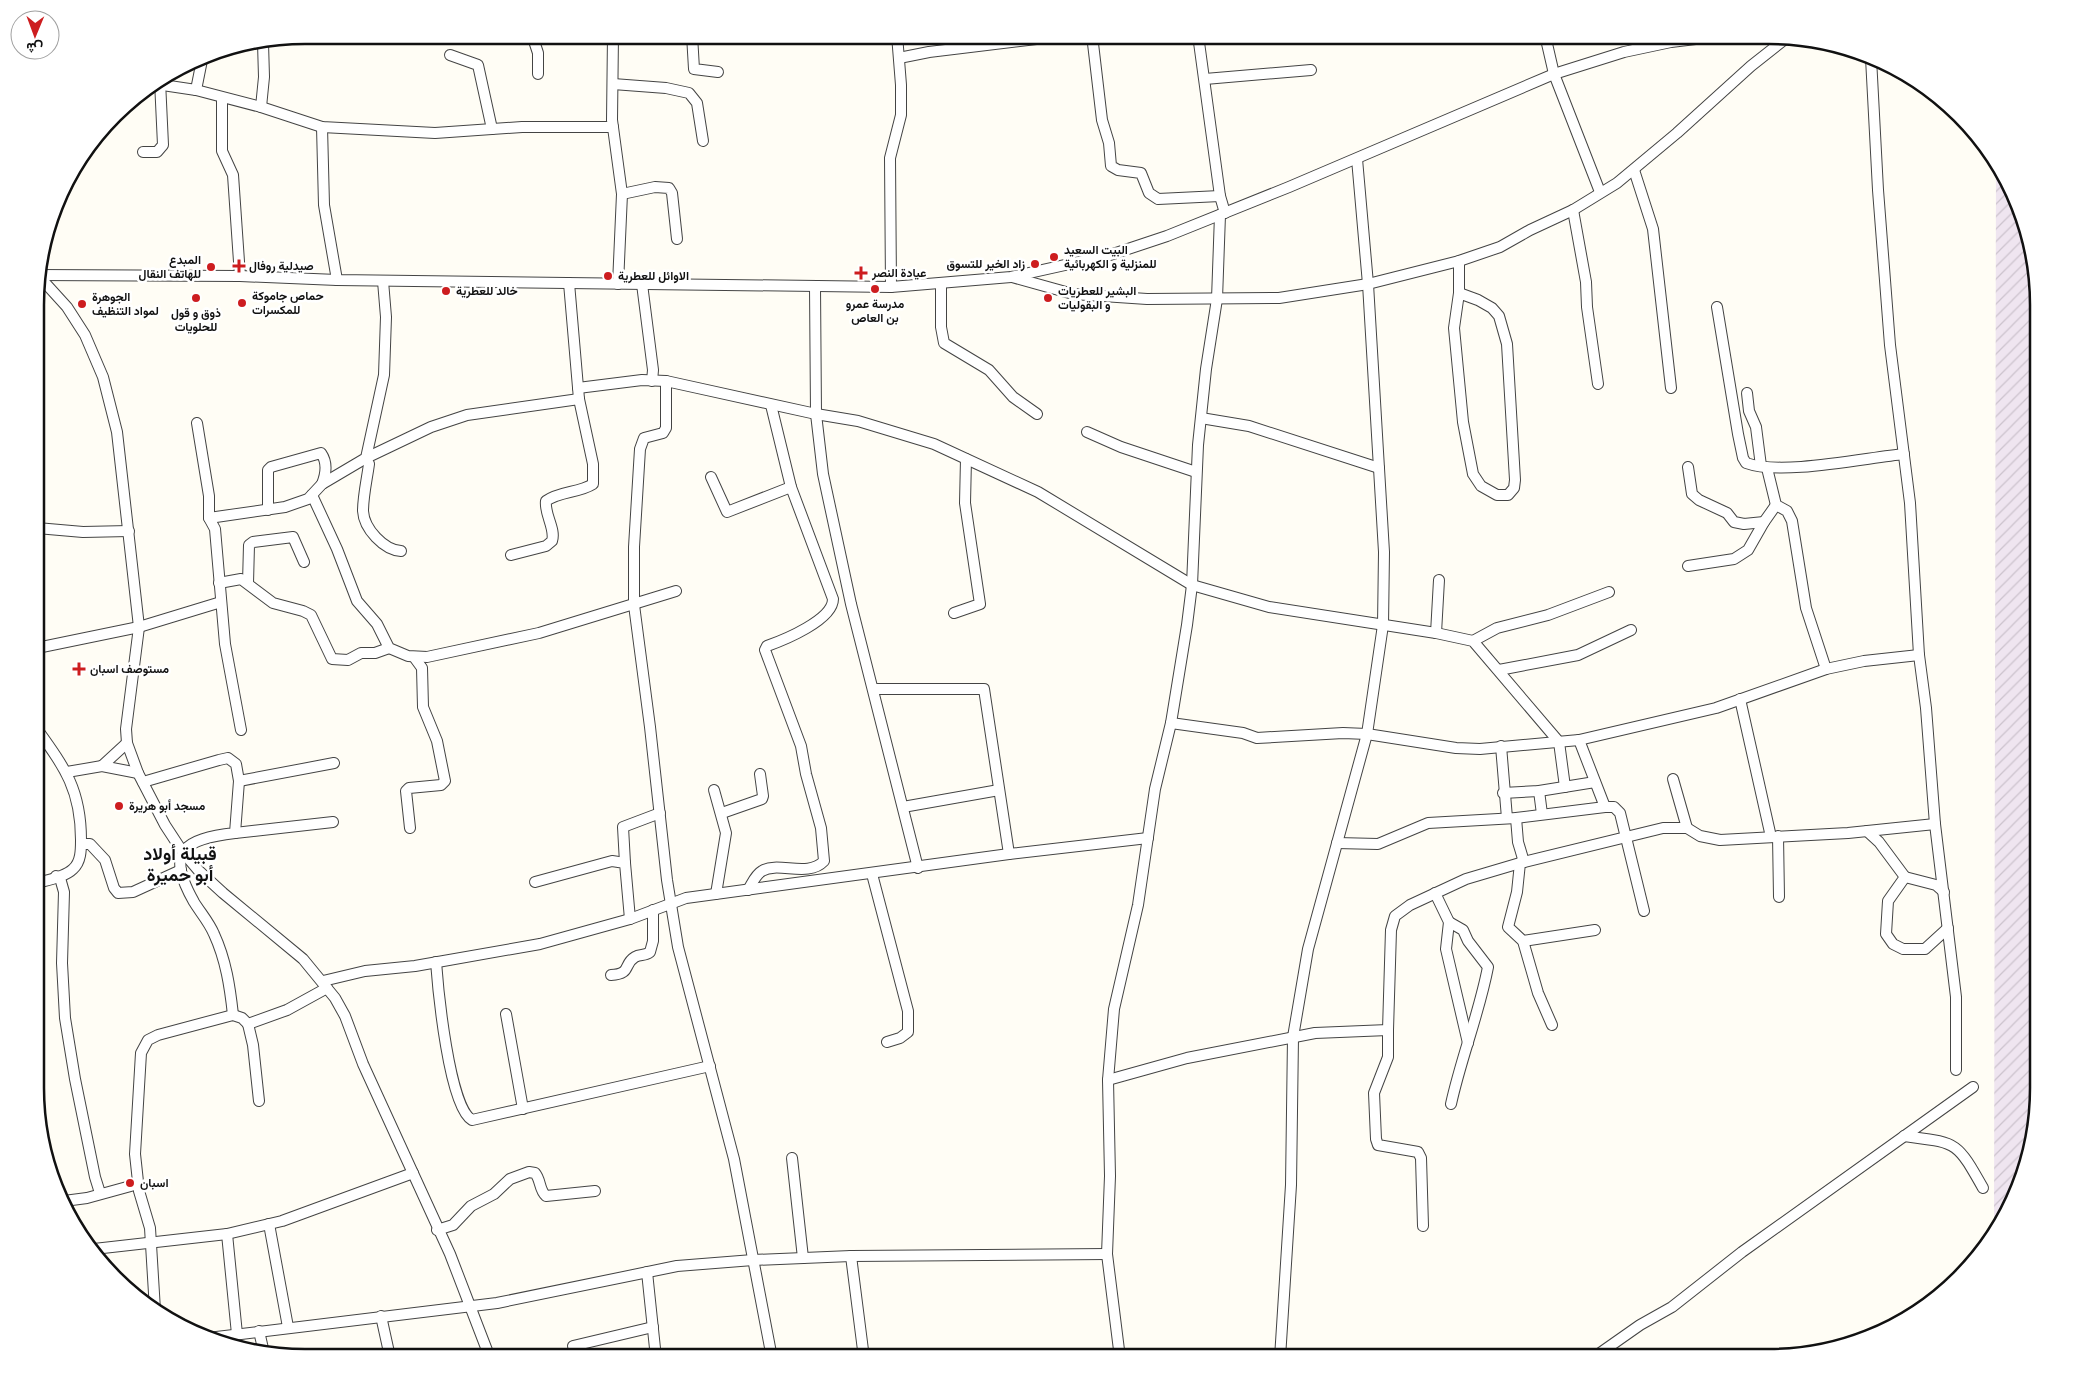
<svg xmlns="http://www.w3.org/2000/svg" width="2074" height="1393" font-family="'IBM Plex Serif',Vazirmatn,serif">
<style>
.industrial{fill:url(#industrial-furrows)}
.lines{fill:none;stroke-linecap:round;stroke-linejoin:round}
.minor-casing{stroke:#444;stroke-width:12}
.minor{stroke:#fff;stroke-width:10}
.poi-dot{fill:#cd1d1f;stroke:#fff;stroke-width:2}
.labels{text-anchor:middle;stroke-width:5;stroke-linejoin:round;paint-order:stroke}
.poi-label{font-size:12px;font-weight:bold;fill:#111;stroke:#fff;text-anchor:start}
.district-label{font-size:18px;font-weight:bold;fill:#111;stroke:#fff}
.rim{fill:none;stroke:#111;stroke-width:2.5}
</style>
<defs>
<pattern id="industrial-furrows" width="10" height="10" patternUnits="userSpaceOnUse" patternTransform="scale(1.25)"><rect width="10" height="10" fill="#efe5f0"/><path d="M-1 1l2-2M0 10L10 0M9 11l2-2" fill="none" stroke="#ccc3cd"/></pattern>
</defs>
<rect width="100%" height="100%" fill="#fffdf5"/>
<!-- industrial -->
<polygon class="industrial" points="1996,162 2011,185 2038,287 2038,1106 2025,1175 1994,1233"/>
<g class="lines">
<defs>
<g id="minor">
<polyline points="532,35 538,53 538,74"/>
<polyline points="613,35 612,120 622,194 618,284"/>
<polyline points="692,35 694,69 718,72"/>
<polyline points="1092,35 1102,120 1109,143 1111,166 1118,170 1141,173 1149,193 1158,199 1220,196"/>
<polyline points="1198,35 1220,196 1225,213"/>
<polyline points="1545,35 1554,74 1600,192"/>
<polyline points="450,55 478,65 492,129"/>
<polyline points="899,58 929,52 1070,35"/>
<polyline points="1871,58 1878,190 1890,345 1910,503 1919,655 1926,708 1935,824 1956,997 1956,1070"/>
<polyline points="1205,79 1311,70"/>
<polyline points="156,84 196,90 261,107 322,127 435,133 522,127 613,127"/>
<polyline points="613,84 666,88 689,93 697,103 703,141"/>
<polyline points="196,90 203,55"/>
<polyline points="222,98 222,151 233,175 240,276"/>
<polyline points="261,107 264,77 263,43"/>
<polyline points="322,127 324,205 337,280"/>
<polyline points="143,152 157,152 163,145 160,81"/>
<polyline points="1634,170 1653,229 1671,388"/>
<polyline points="622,194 655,187 669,188 672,193 677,239"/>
<polyline points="1573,210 1586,282 1587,307 1598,384"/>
<polyline points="37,274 67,307 85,335 103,377 117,432 139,627 126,729 127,743 138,773 165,825 182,851 199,871 223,893 303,959 335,998 345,1016 363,1064 450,1254 490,1358"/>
<polyline points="37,275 240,276 337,280 891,287 1011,277 1110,255 1167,236 1289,187 1554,74 1624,52 1671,42 1720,36"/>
<polyline points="1012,277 1073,294 1147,299 1279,298 1368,284 1459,261 1500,247 1530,230 1573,210 1617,183 1677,133 1751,66 1789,36"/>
<polyline points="642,284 653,370 652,381"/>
<polyline points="941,284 941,327 944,343 989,370 1013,397 1037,414"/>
<polyline points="815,287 816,414 823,474 851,604 918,868"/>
<polyline points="891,287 890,158 901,115 901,85 897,35"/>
<polyline points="1459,293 1478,300 1492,308 1499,316 1507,344 1515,480 1514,488 1508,495 1497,495 1481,486 1473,474 1463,422 1454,328 1459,293 1459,261"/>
<path d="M1717,307l21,127 5,24 3,5c35,13 118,-5 158,-9"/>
<polyline points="666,381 666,428 663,433 644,438 640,449 634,547 634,605 650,727 667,880 678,947 734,1159 772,1358"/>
<polyline points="578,388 642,380 666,381 816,414 858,421 934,444 1038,492 1192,585 1269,607 1436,633 1473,641 1559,742 1565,787"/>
<polyline points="1747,393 1749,411 1756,427 1761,466"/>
<polyline points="1201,418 1249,426 1379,468"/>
<polyline points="197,423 209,496 209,518 215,529 225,644 241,730"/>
<polyline points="1087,432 1121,447 1196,472"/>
<polyline points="1688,467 1692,494 1699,500 1727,513 1734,522 1744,524 1764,522"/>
<polyline points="1767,468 1776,505 1787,511 1792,521 1806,608 1826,669"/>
<polyline points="711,477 727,512 791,487"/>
<polyline points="312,495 337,549 357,601 377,624 389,648 408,656 427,657 539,633 676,591"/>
<path d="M268,510v-40l3,-3 50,-14c7,10 5,21 1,31"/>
<polyline points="209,518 285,507 308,499 322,484 366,458 384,375 386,317 383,281"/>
<polyline points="37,528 83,532 129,531"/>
<path d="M401,551c-17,-1 -37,-22 -38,-40 0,-15 4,-32 6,-47l-3,-6 65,-31 36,-12 112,-16"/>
<path d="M511,555l35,-9 6,-5c4,-12 -8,-27 -6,-40 14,-10 33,-8 47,-17v-20l-14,-65 -10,-116"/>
<polyline points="1688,566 1734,559 1748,550 1764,522 1776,505"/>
<polyline points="219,583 241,579 273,603 303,611 311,615 332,659 348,660 361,653 375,653 389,648"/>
<polyline points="248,583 249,545 253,542 293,537 304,562"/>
<polyline points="954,613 980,604 965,503 966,459"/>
<polyline points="1436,633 1439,580"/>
<polyline points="1473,641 1497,628 1548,615 1609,592"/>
<polyline points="37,648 139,627 221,602"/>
<polyline points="1499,670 1578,655 1631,630"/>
<polyline points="874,689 984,689 1009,854"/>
<polyline points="1740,699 1771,837"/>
<polyline points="1171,723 1243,733 1257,738 1343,733 1367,734 1456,748 1480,749 1579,740 1716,708 1826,669 1864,661 1919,655"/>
<path d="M37,729c28,39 44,61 44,111 0,10 0,22 -8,29 -8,8 -25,11 -36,14"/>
<polyline points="1579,740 1605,807 1614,807 1620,813 1644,911"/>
<polyline points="1501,746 1507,818"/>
<polyline points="102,766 127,743"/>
<polyline points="67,772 102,766 138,773"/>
<polyline points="1673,779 1687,828"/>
<polyline points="239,781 334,763"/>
<path d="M143,782l76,-22 9,-2 8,6 3,17 -4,52c-52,6 -70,18 -41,69 6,10 15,20 20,32 12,26 16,53 19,81"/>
<polyline points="714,790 726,833 716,894"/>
<polyline points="1539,791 1542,814"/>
<polyline points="1503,793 1539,791 1595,782"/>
<polyline points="903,807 999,790"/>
<polyline points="722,813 762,799 763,796 760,774"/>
<polyline points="1516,818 1518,842 1524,862"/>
<polyline points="410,828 406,791 409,788 441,785 445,781 437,741 423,707 422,668 414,657"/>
<polyline points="1867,831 1879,842 1905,877 1888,901 1886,934 1893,944 1903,949 1925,949 1948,928"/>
<polyline points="235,833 333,822"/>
<polyline points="1778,836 1779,897"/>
<polyline points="1337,843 1378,844 1428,823 1516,818 1605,807"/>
<polyline points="81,844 90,844 105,860 114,888 118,893 133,892 181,870"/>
<polyline points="625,863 623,827 660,813"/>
<polyline points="1520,863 1517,892 1508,927 1523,941 1538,993 1552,1025"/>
<polyline points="872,874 908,1011 908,1032 900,1038 887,1042"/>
<polyline points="56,876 60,878 64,892 62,963 65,1018 75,1079 95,1177 100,1193"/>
<polyline points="1905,877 1936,885 1944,892"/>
<polyline points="535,882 612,861 625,863 630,919"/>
<path d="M748,890c4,-6 7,-15 14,-19 16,-10 46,7 62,-10l-3,-33 -15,-54 -5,-28 -36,-96 2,-4c17,-6 66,-26 66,-47l-42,-112 -20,-82"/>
<polyline points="1435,893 1449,922 1446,949 1468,1043"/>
<path d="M1449,922l14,8 5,11 20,26c-9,47 -27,91 -37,137"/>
<polyline points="1523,941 1595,930"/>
<path d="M436,962c2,27 13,145 36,158l238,-54"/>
<path d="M611,975c21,-1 12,-11 24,-18 5,-3 10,-1 15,-5l3,-11v-31"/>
<polyline points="323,981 365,971 415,966 540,944 630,919 686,898 1009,854 1148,838"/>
<polyline points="506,1014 523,1109"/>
<polyline points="1388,1030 1388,1057 1374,1093 1376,1139 1378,1145 1418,1152 1421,1158 1423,1226"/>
<polyline points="1108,1080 1187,1058 1315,1033 1388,1030 1391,930 1395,916 1410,905 1466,879 1520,863 1663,828 1687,828 1700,836 1720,840 1848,833 1935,824"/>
<polyline points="259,1101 253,1045 248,1024 287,1010 327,988"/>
<path d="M1904,1136c53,7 52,4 79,52"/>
<polyline points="792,1158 803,1258"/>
<polyline points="64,1201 87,1198 138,1184"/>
<polyline points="269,1224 288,1327"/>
<path d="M437,1230l16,-5 18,-19 23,-12 16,-15 19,-7 6,1c6,7 4,17 11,23l49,-5"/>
<polyline points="227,1234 237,1334"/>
<polyline points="94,1249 227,1234 282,1221 413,1173"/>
<polyline points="851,1256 864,1358"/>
<polyline points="647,1272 656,1358"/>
<polyline points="155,1310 150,1228 139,1191 135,1154 141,1053 148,1040 158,1035 233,1015 242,1018 248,1024"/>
<polyline points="381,1316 390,1357"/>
<polyline points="259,1331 264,1353"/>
<polyline points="208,1338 497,1303 677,1266 753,1260 851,1256 1107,1254"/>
<polyline points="573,1346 653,1327"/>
<polyline points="1120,1358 1107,1254 1110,1176 1108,1080 1114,1009 1138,905 1155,789 1171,723 1187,625 1192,585 1198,445 1206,369 1217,299 1220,215"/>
<polyline points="1280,1358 1291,1185 1293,1037 1308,949 1367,734 1383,625 1384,552 1368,284 1357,159"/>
<polyline points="1593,1358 1640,1325 1672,1307 1742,1252 1973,1087"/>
</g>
</defs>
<!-- minor casing -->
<use href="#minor" class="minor-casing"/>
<!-- minor -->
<use href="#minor" class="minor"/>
</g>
<!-- markers -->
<g class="poi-dot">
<circle cx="1054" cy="257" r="5"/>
<circle cx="1035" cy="264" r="5"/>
<path d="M236.5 258.5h5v5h5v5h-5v5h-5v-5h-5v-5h5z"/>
<circle cx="211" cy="267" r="5"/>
<path d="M858.5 265.5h5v5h5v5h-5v5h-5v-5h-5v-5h5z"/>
<circle cx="608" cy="276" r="5"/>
<circle cx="875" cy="289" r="5"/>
<circle cx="446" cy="291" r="5"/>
<circle cx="196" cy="298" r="5"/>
<circle cx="1048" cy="298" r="5"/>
<circle cx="242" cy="303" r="5"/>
<circle cx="82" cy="304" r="5"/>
<path d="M76.5 661.5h5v5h5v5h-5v5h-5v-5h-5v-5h5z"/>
<circle cx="119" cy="806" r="5"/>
<circle cx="130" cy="1183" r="5"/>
</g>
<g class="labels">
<!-- poi labels -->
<g class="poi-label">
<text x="1064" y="254">البيت السعيد<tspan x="1064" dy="14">للمنزلية و الكهربائية</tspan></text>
<text x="201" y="264" text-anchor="end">المبدع<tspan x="201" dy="14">للهاتف النقال</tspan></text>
<text x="1025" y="268" text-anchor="end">زاد الخير للتسوق</text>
<text x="249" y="270">صيدلية روفال</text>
<text x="872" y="277">عيادة النصر</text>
<text x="618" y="280">الاوائل للعطرية</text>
<text x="456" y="295">خالد للعطرية</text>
<text x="1058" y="295">البشير للعطريات<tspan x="1058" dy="14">و البقوليات</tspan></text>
<text x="252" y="300">حماص جاموكة<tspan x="252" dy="14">للمكسرات</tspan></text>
<text x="92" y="301">الجوهرة<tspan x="92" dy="14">لمواد التنظيف</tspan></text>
<text x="875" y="308" text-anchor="middle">مدرسة عمرو<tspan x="875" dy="14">بن العاص</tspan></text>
<text x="196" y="317" text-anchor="middle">ذوق و قول<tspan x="196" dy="14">للحلويات</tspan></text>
<text x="90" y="673">مستوصف اسبان</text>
<text x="129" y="810">مسجد أبو هريرة</text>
<text x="140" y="1187">اسبان</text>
</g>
<!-- district labels -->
<g class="district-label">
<text x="180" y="860">قبيلة أولاد<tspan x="180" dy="21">أبو حميرة</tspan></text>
</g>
</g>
<!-- crop -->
<path d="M0 0H2074V1393H0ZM305 44H1769A261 261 0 0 1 2030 305V1088A261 261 0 0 1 1769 1349H305A261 261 0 0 1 44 1088V305A261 261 0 0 1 305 44Z" fill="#fff" fill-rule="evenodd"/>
<path class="rim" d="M305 44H1769A261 261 0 0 1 2030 305V1088A261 261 0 0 1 1769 1349H305A261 261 0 0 1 44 1088V305A261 261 0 0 1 305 44Z"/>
<!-- north arrow -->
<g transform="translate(35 35) rotate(181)"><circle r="24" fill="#ffffff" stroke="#a0a0a0"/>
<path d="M0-4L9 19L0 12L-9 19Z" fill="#cd1d1f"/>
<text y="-8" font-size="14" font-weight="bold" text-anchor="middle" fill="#111111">ش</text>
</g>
</svg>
